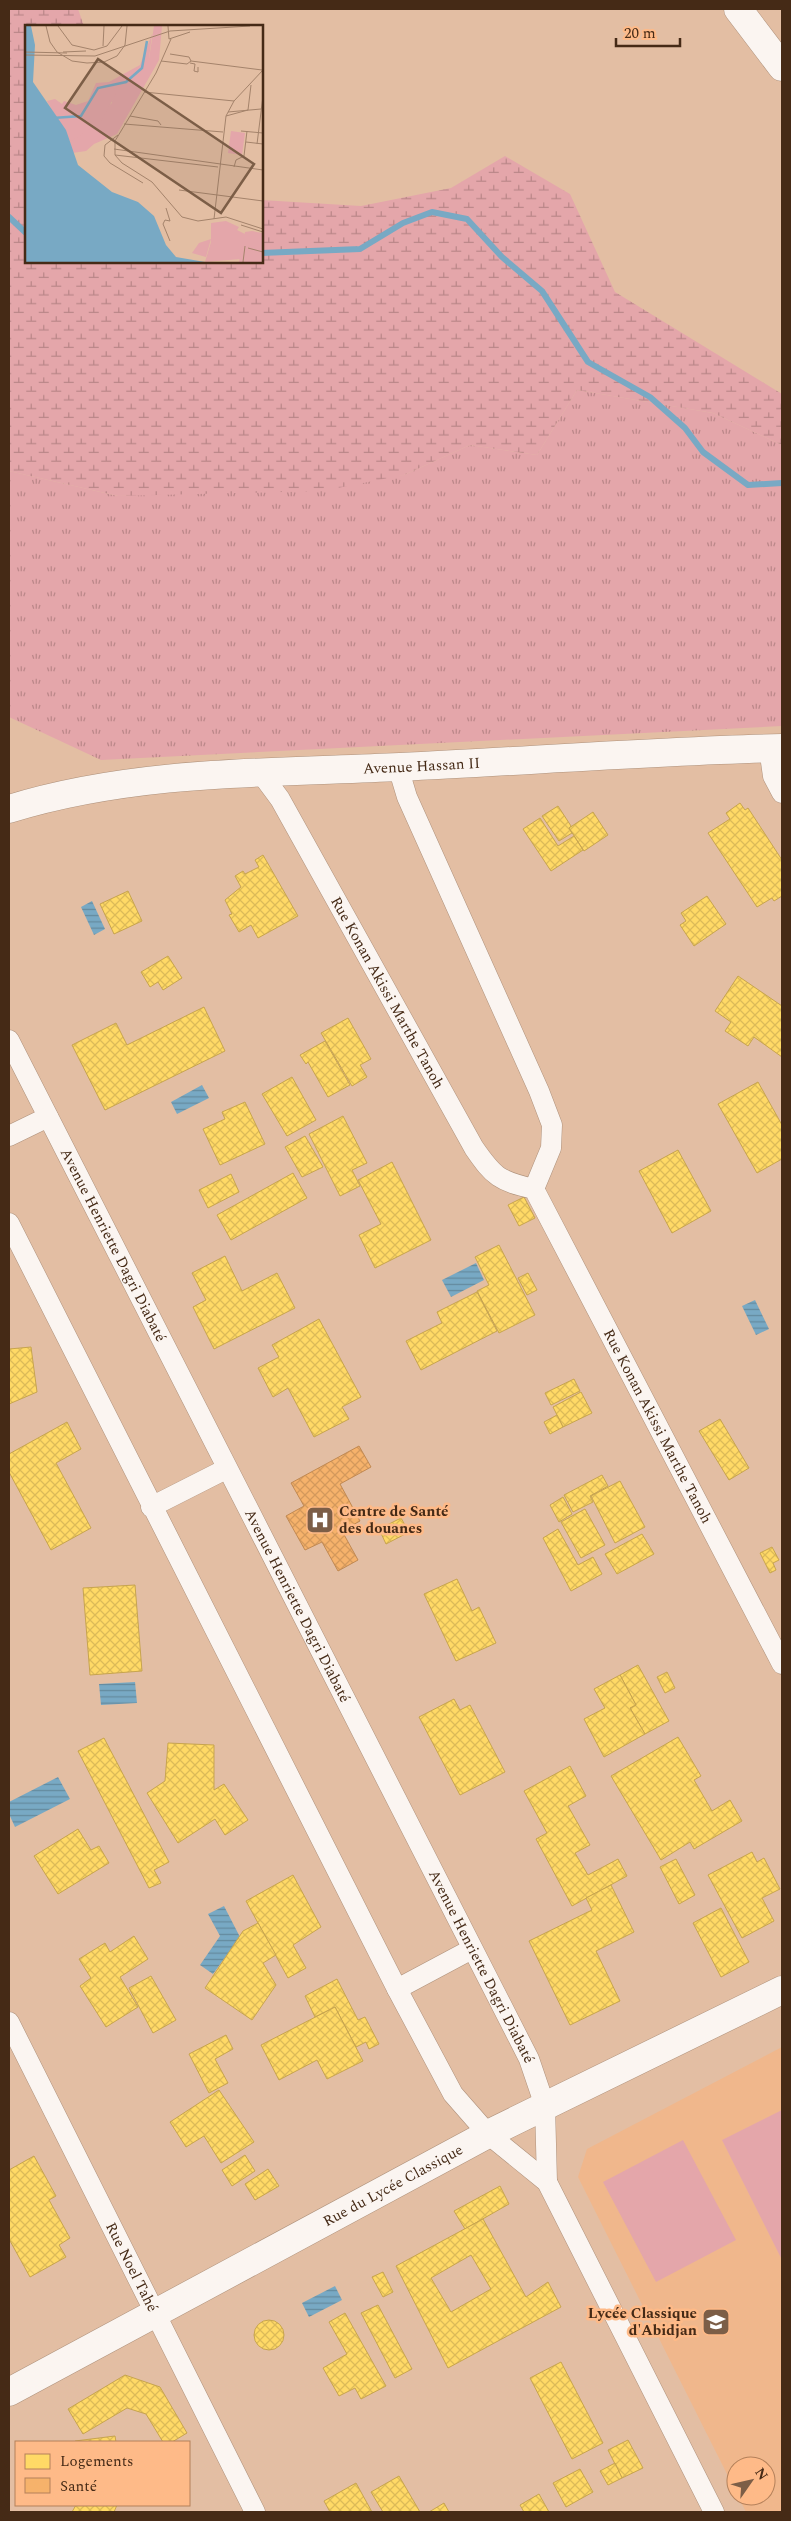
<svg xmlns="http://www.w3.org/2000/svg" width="791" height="2521" font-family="Spectral,serif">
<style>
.built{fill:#f0b78c}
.grass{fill:url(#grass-tufts)}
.wetland{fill:url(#wetland-marsh)}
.park{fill:#e4a6aa}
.water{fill:url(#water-rules)}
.homes{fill:url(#homes-cross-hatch);stroke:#c7a44e;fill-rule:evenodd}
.health{fill:url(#health-cross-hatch);stroke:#c18952}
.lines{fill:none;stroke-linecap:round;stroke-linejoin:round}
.stream{stroke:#78a9c4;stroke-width:6}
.street-casing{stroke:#ae917b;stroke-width:21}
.secondary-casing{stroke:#ae917b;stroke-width:29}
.street{stroke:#fbf5f1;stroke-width:20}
.secondary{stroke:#fbf5f1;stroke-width:28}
.labels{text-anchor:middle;stroke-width:5;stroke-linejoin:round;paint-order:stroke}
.street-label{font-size:15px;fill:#452a16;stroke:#feba88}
.poi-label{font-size:15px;font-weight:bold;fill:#452a16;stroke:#feba88;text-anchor:start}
.inset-river{fill:none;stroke:#78a9c4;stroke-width:2.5}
.inset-road{fill:none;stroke:#a4836b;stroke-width:1}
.view{fill:#7c5e47;fill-opacity:0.15;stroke:#7c5e47;stroke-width:2.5}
.inset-edge{fill:none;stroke:#452a16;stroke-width:2.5}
</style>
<defs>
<pattern id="grass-tufts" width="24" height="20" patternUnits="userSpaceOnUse" patternTransform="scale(1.25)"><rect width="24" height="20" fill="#e4a6aa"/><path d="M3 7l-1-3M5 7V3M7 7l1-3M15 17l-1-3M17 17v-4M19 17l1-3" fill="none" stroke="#bb8789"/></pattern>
<pattern id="wetland-marsh" width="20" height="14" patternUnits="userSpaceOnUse" patternTransform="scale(1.25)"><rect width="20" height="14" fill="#e4a6aa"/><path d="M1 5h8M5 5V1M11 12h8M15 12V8" fill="none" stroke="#bb8789"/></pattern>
<pattern id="water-rules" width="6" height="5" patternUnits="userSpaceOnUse" patternTransform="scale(1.25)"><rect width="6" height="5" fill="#78a9c4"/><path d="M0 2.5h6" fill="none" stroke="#648a9e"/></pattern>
<pattern id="homes-cross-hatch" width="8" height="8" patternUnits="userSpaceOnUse" patternTransform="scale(1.25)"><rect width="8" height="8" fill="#ffd966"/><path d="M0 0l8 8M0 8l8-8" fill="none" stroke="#dcba58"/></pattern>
<pattern id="health-cross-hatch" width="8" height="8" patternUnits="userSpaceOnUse" patternTransform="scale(1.25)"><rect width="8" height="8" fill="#f6b26b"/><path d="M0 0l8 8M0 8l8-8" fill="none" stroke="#d4995c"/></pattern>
</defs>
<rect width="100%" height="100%" fill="#e3bea3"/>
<!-- built -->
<polygon class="built" points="782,2047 782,2512 746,2512 738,2496 766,2496 766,2466 736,2466 736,2492 578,2177 587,2149"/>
<!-- grass -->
<polygon class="grass" points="577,390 713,413 782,445 782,726 101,760 9,717 9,471 118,496 404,475 470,445 537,455"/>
<!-- wetland -->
<polygon class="wetland" points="9,9 78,9 84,26 26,26 26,261 261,261 261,200 361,206 451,188 505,156 570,194 615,292 782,394 782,445 713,413 577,390 537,455 470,445 404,475 322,491 118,496 9,471"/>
<!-- park -->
<g class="park">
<polygon points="782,2110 782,2260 722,2140"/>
<polygon points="683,2140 736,2240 656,2282 603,2182"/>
</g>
<!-- water -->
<g class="water">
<polygon points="92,901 105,929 94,935 81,907"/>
<polygon points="202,1085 209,1098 177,1114 171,1102"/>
<polygon points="476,1263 484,1280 451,1297 442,1280"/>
<polygon points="755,1300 769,1329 756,1335 742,1306"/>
<polygon points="135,1682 137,1703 101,1705 99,1684"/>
<polygon points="58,1777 70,1799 15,1827 9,1814 9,1802"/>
<polygon points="224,1906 240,1937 213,1974 200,1965 220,1936 208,1914"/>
<polygon points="335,2286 342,2300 309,2317 302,2303"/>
</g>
<!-- homes -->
<g class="homes">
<polygon points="740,803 745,810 748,808 782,860 782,896 774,901 772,898 757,907 708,833 730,819 726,813"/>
<polygon points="558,806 571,826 569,828 572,833 559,841 542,816"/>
<polygon points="593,812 608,835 584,851 569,828"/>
<polygon points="540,818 558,846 574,836 583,850 551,871 523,829"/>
<polygon points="263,855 298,916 258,938 251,925 239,932 229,915 232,914 225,900 241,887 235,876 243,871 245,874 259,867 255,860"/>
<polygon points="128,891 142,921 114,934 100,904"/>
<polygon points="707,896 726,924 694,946 680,925 686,921 681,913"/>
<polygon points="168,956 182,978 163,990 158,982 150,987 141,972"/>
<polygon points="738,976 782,1006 782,1057 754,1037 748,1046 725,1031 731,1022 715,1011"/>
<polygon points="204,1007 225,1051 105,1110 72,1045 116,1023 127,1045"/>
<polygon points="348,1018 371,1059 360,1065 367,1077 352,1086 321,1033"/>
<polygon points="325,1041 350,1085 328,1097 308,1062 306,1064 300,1055"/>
<polygon points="292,1077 316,1120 287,1136 262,1094"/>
<polygon points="758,1082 782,1125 782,1159 757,1173 718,1104"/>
<polygon points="245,1102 265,1144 220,1165 203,1129 225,1119 222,1112"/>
<polygon points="343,1116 367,1163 352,1170 360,1186 340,1196 309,1134"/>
<polygon points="305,1136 323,1167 302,1177 285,1147"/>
<polygon points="678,1150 711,1211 672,1233 639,1171"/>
<polygon points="392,1162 431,1240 375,1268 359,1235 381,1224 358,1180"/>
<polygon points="293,1173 307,1198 231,1240 217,1215"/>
<polygon points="231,1174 239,1192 208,1208 199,1190"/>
<polygon points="524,1197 535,1218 519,1226 508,1205"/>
<polygon points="499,1245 535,1315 499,1333 477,1291 489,1285 475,1257"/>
<polygon points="225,1256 242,1291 277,1273 295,1308 214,1349 193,1307 206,1300 192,1273"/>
<polygon points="528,1273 537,1290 527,1295 518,1278"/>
<polygon points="477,1292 497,1331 421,1370 406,1341 442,1323 437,1312"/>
<polygon points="319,1319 361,1397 342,1407 349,1419 314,1437 288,1388 273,1397 258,1368 279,1357 272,1345"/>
<polygon points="31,1347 37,1392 9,1404 9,1349"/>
<polygon points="574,1379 580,1391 551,1405 545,1393"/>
<polygon points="581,1392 592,1413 563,1427 553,1407"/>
<polygon points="557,1415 563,1427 550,1434 544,1422"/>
<polygon points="720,1419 749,1468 729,1480 699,1431"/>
<polygon points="67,1422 81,1449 56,1463 91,1528 51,1550 9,1472 9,1454"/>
<polygon points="602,1475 608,1486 590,1496 593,1502 573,1512 564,1495"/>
<polygon points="620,1481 645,1527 615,1543 591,1496"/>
<polygon points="563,1497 572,1514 559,1522 550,1505"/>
<polygon points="585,1509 605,1545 581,1558 561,1522"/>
<polygon points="401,1518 409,1532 386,1544 379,1529"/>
<polygon points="558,1529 578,1565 593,1557 602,1574 571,1591 543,1538"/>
<polygon points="642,1534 654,1554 617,1574 605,1554"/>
<polygon points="772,1547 779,1560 773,1563 776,1570 770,1573 760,1553"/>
<polygon points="457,1579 472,1611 479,1607 496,1643 456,1661 424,1594"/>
<polygon points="135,1585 142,1671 90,1675 83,1588"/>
<polygon points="638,1665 669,1721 645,1734 630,1708 636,1705 620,1675"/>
<polygon points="667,1672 675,1688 665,1693 657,1677"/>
<polygon points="620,1675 636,1705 630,1708 645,1734 604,1757 584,1719 605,1708 594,1689"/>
<polygon points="454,1699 460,1710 470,1705 505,1772 460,1795 419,1717"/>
<polygon points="678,1737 701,1776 694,1780 712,1811 730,1800 742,1821 694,1849 690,1842 661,1860 611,1776"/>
<polygon points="104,1738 169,1862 154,1870 161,1883 149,1888 78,1751"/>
<polygon points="168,1743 214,1745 214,1790 224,1784 248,1820 225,1835 215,1819 178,1843 147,1793 165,1781"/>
<polygon points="570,1766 586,1796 568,1806 590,1845 575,1853 588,1875 618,1859 627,1876 572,1906 536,1839 547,1833 524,1791"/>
<polygon points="78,1829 91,1850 99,1846 109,1863 58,1894 34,1856"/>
<polygon points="752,1852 757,1862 764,1858 780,1889 762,1898 774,1921 742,1938 708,1875"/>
<polygon points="676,1859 695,1895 679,1904 660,1867"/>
<polygon points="293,1875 321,1927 293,1945 306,1968 288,1978 246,1901"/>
<polygon points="611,1885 634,1932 596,1951 620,2001 570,2025 529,1941 592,1910 586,1898"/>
<polygon points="721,1908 749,1962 721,1977 693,1923"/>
<polygon points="258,1923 276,1955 263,1963 276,1985 252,2020 205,1988 243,1931"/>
<polygon points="134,1936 148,1959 120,1977 138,2007 106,2027 80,1986 91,1978 79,1959 105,1943 110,1952"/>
<polygon points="151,1976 176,2020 153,2033 129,1988"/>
<polygon points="337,1979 358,2020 365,2017 379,2044 369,2049 366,2042 356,2047 335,2007 315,2017 305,1996"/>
<polygon points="335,2007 363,2061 327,2079 317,2060 279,2080 261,2045"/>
<polygon points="226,2035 233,2049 215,2059 228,2083 209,2093 189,2054"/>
<polygon points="219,2090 254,2142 221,2163 204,2136 186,2147 170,2122"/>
<polygon points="245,2155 255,2171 232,2186 222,2170"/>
<polygon points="34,2156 56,2196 49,2200 70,2238 59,2245 66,2257 30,2277 9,2239 9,2170"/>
<polygon points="268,2169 279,2186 255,2200 245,2184"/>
<polygon points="500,2186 509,2204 465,2229 454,2211"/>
<path d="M483,2219l43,78 22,-15 13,25 -113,61 -52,-102zM471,2255l20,34 -40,23 -20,-34z"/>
<polygon points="383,2272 393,2292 383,2297 372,2277"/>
<polygon points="378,2305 412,2369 395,2378 361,2313"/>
<polygon points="345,2313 386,2386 361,2399 355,2388 339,2396 323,2368 347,2354 329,2322"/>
<circle cx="269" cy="2335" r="15"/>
<polygon points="561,2362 603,2443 572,2459 530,2378"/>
<polygon points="125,2375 160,2387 187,2433 172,2442 163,2442 146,2414 127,2408 83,2434 68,2409"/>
<polygon points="115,2436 116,2442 75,2442 75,2441"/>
<polygon points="628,2440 643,2468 622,2478 608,2450"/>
<polygon points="615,2463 622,2478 608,2485 600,2471"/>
<polygon points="580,2469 593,2492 566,2507 553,2483"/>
<polygon points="399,2476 420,2512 383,2512 371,2492"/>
<polygon points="356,2483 372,2512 330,2512 324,2501"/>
<polygon points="539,2494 549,2512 524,2512 520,2505"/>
<polygon points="444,2503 449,2512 429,2512"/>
<polygon points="76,2505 117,2505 114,2512 72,2512"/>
</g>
<!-- health -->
<polygon class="health" points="359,1446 371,1467 340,1484 360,1521 342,1531 358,1560 338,1571 322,1542 305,1550 286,1516 304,1506 291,1483"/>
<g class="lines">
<!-- stream -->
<g class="stream">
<polyline points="9,217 26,233"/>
<polyline points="261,253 360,249 403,223 432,212 467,219 502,257 542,291 588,362 650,397 685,428 703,452 748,485 782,483"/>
</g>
<defs>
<g id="street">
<polyline points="769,748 773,776 782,793"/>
<polyline points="398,767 407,797 539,1091 552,1125 551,1148 534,1189"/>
<path id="s1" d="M260,772l20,27 194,349c20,29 25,33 60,41l248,475"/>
<path id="s2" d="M9,1040l520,1019 16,47 2,76"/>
<polyline points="9,1136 48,1117"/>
<polyline points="9,1223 397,1989 453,2094 488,2134 547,2182 714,2512"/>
<polyline points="151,1507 226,1469"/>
<polyline points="397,1989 472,1949"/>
<path id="s3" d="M9,2022l246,490"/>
</g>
<g id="secondary">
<polyline points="738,9 782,67"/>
<path id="s4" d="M9,809c126,-39 261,-36 391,-42 127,-6 255,-16 382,-19"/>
<path id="s5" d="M9,2392l479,-258 294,-144"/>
</g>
</defs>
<!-- street casing -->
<use href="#street" class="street-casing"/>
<!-- secondary casing -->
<use href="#secondary" class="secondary-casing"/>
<!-- street -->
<use href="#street" class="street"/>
<!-- secondary -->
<use href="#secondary" class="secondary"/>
</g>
<!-- icons -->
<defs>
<symbol id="hospital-square" viewBox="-11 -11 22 22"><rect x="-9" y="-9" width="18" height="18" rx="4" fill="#7c5e47" stroke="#feba88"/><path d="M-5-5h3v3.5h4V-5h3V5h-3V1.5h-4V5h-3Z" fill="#fff"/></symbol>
<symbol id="school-square" viewBox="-11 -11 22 22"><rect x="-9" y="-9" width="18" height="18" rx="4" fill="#7c5e47" stroke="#feba88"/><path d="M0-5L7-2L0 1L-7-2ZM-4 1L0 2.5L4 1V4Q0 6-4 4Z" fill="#fff"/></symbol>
</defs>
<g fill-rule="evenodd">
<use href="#hospital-square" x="304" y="1504" width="32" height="32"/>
<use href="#school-square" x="700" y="2306" width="32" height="32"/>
</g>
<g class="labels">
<!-- street labels -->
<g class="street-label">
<text dy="5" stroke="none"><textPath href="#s4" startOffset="416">Avenue Hassan II</textPath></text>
<text dy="5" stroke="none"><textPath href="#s1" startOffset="255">Rue Konan Akissi Marthe Tanoh</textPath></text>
<text dy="5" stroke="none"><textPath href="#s2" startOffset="230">Avenue Henriette Dagri Diabaté</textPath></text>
<text dy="5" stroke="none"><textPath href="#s1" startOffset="776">Rue Konan Akissi Marthe Tanoh</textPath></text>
<text dy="5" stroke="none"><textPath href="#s2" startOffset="635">Avenue Henriette Dagri Diabaté</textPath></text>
<text dy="5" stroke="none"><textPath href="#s2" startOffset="1040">Avenue Henriette Dagri Diabaté</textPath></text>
<text dy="5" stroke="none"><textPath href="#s5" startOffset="436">Rue du Lycée Classique</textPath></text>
<text dy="5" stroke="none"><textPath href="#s3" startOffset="274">Rue Noel Tahé</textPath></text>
</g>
<!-- poi labels -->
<g class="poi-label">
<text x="339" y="1516">Centre de Santé<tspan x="339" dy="17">des douanes</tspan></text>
<text x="697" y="2318" text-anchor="end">Lycée Classique<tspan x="697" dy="17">d'Abidjan</tspan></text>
</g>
</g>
<!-- overview -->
<g transform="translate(25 25)">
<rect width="238" height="238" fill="#e3bea3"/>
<path d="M129,1h8l-3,34 -42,74 -23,10 -8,7 -14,2 -2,-11 42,-39 1,-14 8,-8 28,-22zM201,196l13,6 -2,3 8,4 -4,25 -36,3 6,-20v-19z" fill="#e4a6aa"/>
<path d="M127,9l-3,25 -5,6 -30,23 2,6 -15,27 -31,21 -23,-41 8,-2 7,5 2,-3 12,4 12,-4 8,-18 13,-1 31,-17z" fill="#e4a6aa"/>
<path d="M206,106l14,2 -3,22 -14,-2z" fill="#e4a6aa"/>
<path d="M227,206l10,2v29h-23l6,-30zM186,214l-5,18 -14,-4 7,-10z" fill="#e4a6aa"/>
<path d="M0,1h6l4,19 -2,37 33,48 12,35 34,27 26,10 16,14 12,29 10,12 29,5h-180z" fill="#78a9c4"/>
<path class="inset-river" d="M28,93l28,-2 17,-28 28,-6 16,-14 5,-27"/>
<path class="inset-road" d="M21,1l4,16 7,10 15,9 15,2 17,-1 13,-6 8,-11 2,-19M33,1l14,19 22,5 13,-4 15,-20M143,1l1,13 21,-7M146,14l-15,34 -41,68v14l7,8 30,19 30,35 16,4 28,-4 37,12M78,21l1,-20M0,27l42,1M38,27l23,-1M145,29l19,3 2,4M0,30l70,1 75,-25 80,-5M136,36l26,3 4,-3 71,9M165,38l5,1 -1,7 4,1v-5M119,67l90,9M203,87l33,-3M105,91l28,5 3,4M201,91l22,-6 3,-25M99,99l99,8M216,106l22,2M93,110l-13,10 -1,11 6,7 33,20M221,117l17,2M232,119l6,-48M89,124l149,21M90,130l103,12M209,142l2,-7 8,-4 3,-25M154,165l84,11M141,183l4,13 -5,-1 -2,4 7,17M189,194l12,-103 8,-15 29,-31M216,200l22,7M223,223l15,4M218,237l2,-16"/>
<path class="view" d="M73,34l156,105 -33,49 -156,-105z"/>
<rect width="238" height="238" class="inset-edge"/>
</g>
<!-- border -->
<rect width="791" height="2521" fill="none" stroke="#452a16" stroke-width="20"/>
<!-- legend -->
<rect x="15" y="2441" width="175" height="65" fill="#feba88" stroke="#b4805a"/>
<rect x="25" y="2454" width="25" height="15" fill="#ffd966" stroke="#b4805a"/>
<text x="60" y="2466" font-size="15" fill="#452a16">Logements</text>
<rect x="25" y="2478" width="25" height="15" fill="#f6b26b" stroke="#b4805a"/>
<text x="60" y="2491" font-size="15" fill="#452a16">Santé</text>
<!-- north arrow -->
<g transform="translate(751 2481) rotate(56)"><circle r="24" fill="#feba88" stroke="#b4805a"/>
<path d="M0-4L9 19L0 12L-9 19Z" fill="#7c5e47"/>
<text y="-8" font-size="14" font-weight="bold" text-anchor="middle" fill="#452a16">N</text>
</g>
<!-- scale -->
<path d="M616 38v8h64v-8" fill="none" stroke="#452a16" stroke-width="2.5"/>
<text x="624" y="38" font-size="15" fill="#452a16" stroke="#feba88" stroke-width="4" paint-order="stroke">20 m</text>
</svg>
